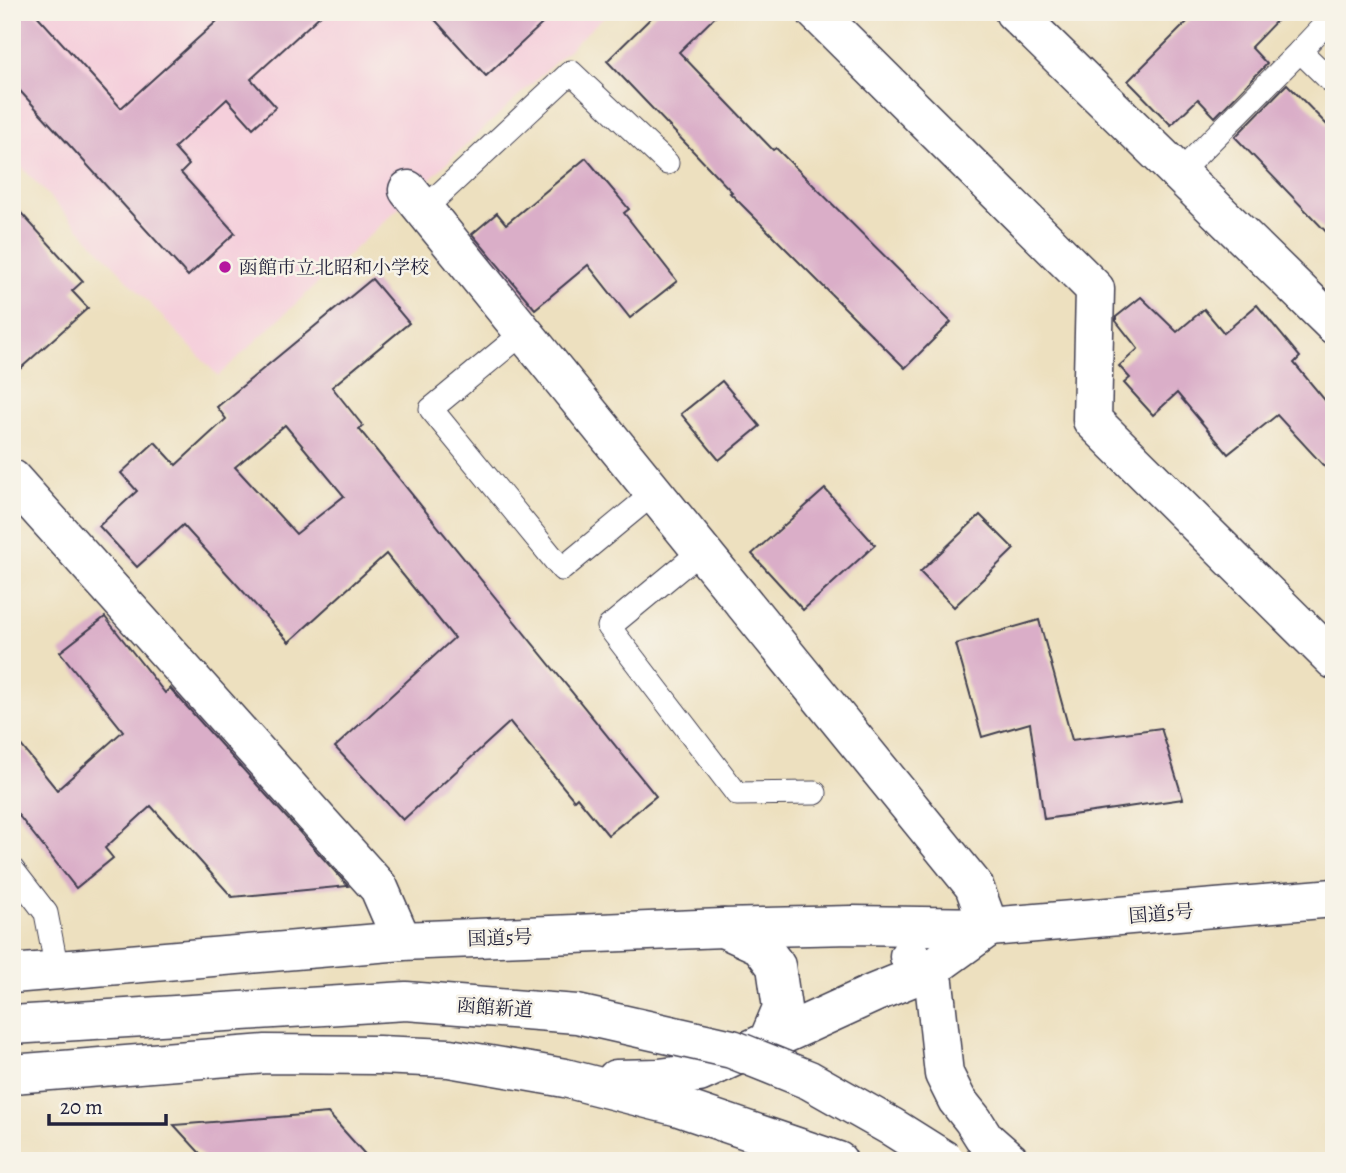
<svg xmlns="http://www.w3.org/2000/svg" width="1346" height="1173" font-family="Alegreya,'Noto Serif JP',serif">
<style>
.built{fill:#f5cfdb}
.building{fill:#daaec8;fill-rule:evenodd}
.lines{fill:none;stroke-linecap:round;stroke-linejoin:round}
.lane-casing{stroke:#403e4f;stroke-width:25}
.street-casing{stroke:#403e4f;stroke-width:41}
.highway-casing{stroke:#403e4f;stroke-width:41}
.lane{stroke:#fff;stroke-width:23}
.street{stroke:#fff;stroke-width:38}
.highway{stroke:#fff;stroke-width:38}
.highway-bridge-casing{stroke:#403e4f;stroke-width:41;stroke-linecap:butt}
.highway-bridge{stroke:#fff;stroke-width:38}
.poi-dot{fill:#b5179e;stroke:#f7f3e8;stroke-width:2.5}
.labels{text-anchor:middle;stroke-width:5;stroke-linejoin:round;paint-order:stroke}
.poi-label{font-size:19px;fill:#22223b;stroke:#f7f3e8;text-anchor:start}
.street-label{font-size:19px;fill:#22223b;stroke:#f7f3e8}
</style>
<rect width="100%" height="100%" fill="#f7f3e8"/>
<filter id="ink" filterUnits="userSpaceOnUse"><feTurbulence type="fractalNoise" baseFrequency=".0143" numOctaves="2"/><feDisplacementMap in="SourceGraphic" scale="14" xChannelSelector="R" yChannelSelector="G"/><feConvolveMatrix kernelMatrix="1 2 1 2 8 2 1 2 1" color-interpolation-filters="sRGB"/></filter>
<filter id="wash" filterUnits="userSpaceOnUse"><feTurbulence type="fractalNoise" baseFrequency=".00686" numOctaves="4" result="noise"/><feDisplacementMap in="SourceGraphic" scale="28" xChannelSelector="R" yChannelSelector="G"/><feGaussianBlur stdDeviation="1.57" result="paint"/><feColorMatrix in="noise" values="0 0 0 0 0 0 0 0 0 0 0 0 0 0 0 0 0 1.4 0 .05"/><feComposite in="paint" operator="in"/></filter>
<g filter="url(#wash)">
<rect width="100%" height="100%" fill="#ede0bf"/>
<!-- built -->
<polygon class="built" points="12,12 609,12 218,376 12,157"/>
<g id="blocks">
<!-- building -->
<g class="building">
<polygon points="12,12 34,12 121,108 227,12 324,12 251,79 276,107 253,128 227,99 174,148 189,165 181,173 235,233 188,276 12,82"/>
<polygon points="428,12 555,12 486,76"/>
<polygon points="657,12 720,12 679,52 773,150 776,148 951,322 905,368 730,193 732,192 607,61"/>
<polygon points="1197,12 1285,12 1251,47 1267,64 1215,117 1198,99 1171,125 1128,81"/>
<polygon points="1287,84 1334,132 1334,240 1235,137"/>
<polygon points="586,158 629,209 624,213 677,281 630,318 588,265 535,309 472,234 497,213 506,224"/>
<polygon points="12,203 83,281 72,291 88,308 12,376"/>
<path d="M372,279l37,44 -77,64 31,39 -4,3 297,367 -48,39 -31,-38 -3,3 -64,-78 -107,98 -68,-73 119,-109 -68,-84 -97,88 -106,-117 -46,42 -38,-41 38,-35 -16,-18 34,-31 21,23 50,-46 -9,-12zM285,425l59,71 -48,38 -61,-67z"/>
<polygon points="1141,297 1177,332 1204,309 1224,333 1257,305 1300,357 1294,363 1334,411 1334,477 1277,415 1228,454 1177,393 1153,415 1124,383 1130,378 1119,366 1138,349 1116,321 1116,317"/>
<polygon points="722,381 760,426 719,460 681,414"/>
<polygon points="825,489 875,545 803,610 752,554"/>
<polygon points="980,515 1014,549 954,607 920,572"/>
<polygon points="105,617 165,693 170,688 348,886 232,897 151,806 105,848 113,858 76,888 12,807 12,734 57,790 123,731 60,652"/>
<polygon points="1039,620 1072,740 1161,728 1183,799 1044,819 1030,723 982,737 956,644"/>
<polygon points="328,1113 371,1161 207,1161 174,1125"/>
</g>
</g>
</g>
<g filter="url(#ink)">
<use href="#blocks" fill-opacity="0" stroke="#403e4f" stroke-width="2"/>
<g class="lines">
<defs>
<g id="lane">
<polyline points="1300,51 1334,15"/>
<polyline points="1179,173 1300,51 1334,84"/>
<polyline points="424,209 571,72 667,163"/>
<polyline points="524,332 431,409 562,569 654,493"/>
<polyline points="701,551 609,627 737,794 815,793"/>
<polyline points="12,869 46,913 57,970"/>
</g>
<g id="street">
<polyline points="816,12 1095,289 1092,420 1334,660"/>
<polyline points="1014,12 1334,325"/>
<polyline points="408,190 974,886 989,927"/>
<polyline points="12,479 379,888 402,941"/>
</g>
<g id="highway">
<polyline points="723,928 760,945 776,966 782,1008 768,1041"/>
<polyline points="909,956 928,971 934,982 944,1074 957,1100 973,1120 985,1139 1010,1161"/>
<polyline points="12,974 402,941 723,928 852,925 989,927 1334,898"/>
<polyline points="12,1074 266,1054 378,1055 449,1058 565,1078 679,1107 838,1161"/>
<polyline points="616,1079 659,1078 699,1073 874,993 928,971 989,927"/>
</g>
</defs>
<!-- lane casing -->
<use href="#lane" class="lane-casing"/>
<!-- street casing -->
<use href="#street" class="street-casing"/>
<!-- highway casing -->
<use href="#highway" class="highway-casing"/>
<!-- lane -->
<use href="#lane" class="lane"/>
<!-- street -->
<use href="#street" class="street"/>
<!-- highway -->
<use href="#highway" class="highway"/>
<defs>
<polyline id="highway-bridge" points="12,1025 406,1001 577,1014 732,1049 809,1080 892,1127 946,1161"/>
</defs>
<!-- highway-bridge casing -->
<use href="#highway-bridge" class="highway-bridge-casing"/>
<!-- highway-bridge -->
<use href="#highway-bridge" class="highway-bridge"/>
</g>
</g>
<!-- markers -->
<circle class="poi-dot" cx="225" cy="267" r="7"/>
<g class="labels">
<!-- poi labels -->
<g class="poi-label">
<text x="239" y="274">函館市立北昭和小学校</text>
</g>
<!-- street labels -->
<g class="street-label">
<text transform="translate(1161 913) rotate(-5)" y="7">国道5号</text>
<text transform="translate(500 937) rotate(-2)" y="7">国道5号</text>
<text transform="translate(495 1007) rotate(4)" y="7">函館新道</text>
</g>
</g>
<!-- margin -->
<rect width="1346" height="1173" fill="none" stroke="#f7f3e8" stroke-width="42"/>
<!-- scale -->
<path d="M49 1114v10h117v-10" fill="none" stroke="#22223b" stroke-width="3.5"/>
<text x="60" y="1114" font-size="21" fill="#22223b" stroke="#f7f3e8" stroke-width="5" paint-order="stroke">20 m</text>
</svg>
